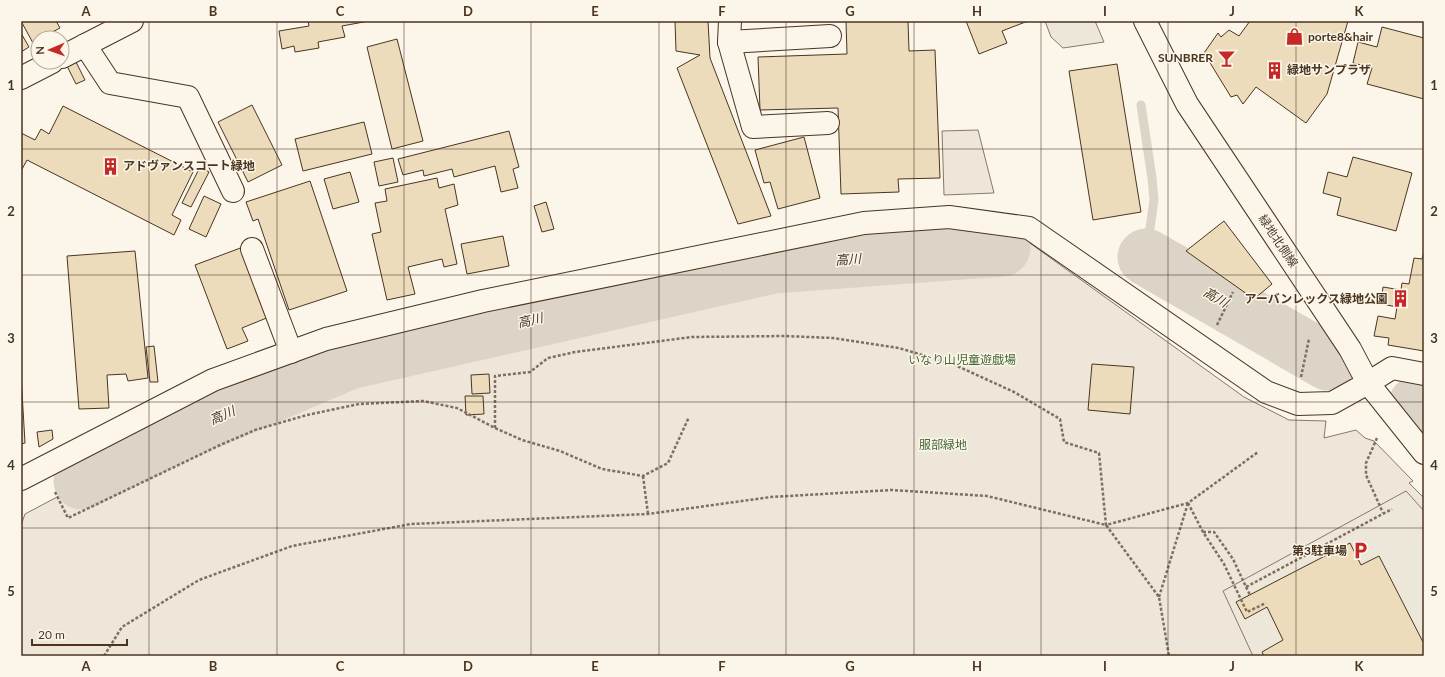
<svg xmlns="http://www.w3.org/2000/svg" width="1445" height="677" font-family="Lato,'Noto Sans JP',sans-serif">
<style>
.green{fill:#ede6d9;stroke:#887966}
.parking{fill:#ede7d9;stroke:#887966}
.lines{fill:none;stroke-linecap:round;stroke-linejoin:round}
.stream{stroke:#dcd4c6;stroke-width:9}
.river{stroke:#dcd4c6;stroke-width:57}
.building{fill:#ecdcbc;stroke:#4a3520}
.minor-casing{stroke:#4a3520;stroke-width:24}
.path{stroke:#7f6f5c;stroke-width:2.5;stroke-dasharray:3 2;stroke-linecap:butt}
.minor{stroke:#fbf6e9;stroke-width:22}
.grid{fill:none;stroke:#4a3520;stroke-width:1;stroke-opacity:0.55}
.labels{text-anchor:middle;stroke-width:3;stroke-linejoin:round;paint-order:stroke}
.poi-label{font-size:12px;font-weight:bold;fill:#4a3520;stroke:#fbf6e9;text-anchor:start}
.street-label{font-size:12px;fill:#4a3520;stroke:#fbf6e9}
.park-label{font-size:12px;fill:#436837;stroke:#fbf6e9}
.water-label{font-size:13px;font-style:italic;fill:#4a3520;stroke:#fbf6e9}
.neatline{fill:none;stroke:#4a3520;stroke-width:1.5}
.grid-label{font-size:13px;text-anchor:middle;font-weight:bold;fill:#4a3520}
</style>
<rect width="100%" height="100%" fill="#fbf6e9"/>
<!-- green -->
<g class="green">
<polygon points="978,130 994,193 944,195 942,131"/>
<polygon points="957,232 1027,241 1244,397 1289,420 1326,421 1324,438 1356,430 1365,438 1374,441 1413,481 1409,483 1424,498 1424,656 21,656 21,525 25,514 331,352 889,239"/>
</g>
<!-- parking -->
<g class="parking">
<polygon points="1045,21 1095,21 1104,42 1063,48 1051,37"/>
<polygon points="1406,491 1424,511 1424,656 1253,656 1223,591"/>
</g>
<g class="lines">
<!-- stream -->
<polyline class="stream" points="1141,105 1152,178 1154,200 1146,257"/>
<!-- river -->
<g class="river">
<polyline points="1146,257 1328,362"/>
<polyline points="1417,404 1424,408"/>
<polyline points="82,481 184,431 349,361 773,265 1002,248"/>
</g>
</g>
<!-- building -->
<g class="building">
<polygon points="21,21 56,21 60,28 41,38 38,38 38,40 33,43"/>
<polygon points="308,21 369,21 342,26 345,37 318,42 319,48 295,52 294,46 282,49 279,31 309,26"/>
<polygon points="675,21 708,21 710,58 771,216 738,224 677,68 700,55 676,51"/>
<polygon points="846,21 908,21 909,51 935,50 940,178 898,179 899,192 841,194 838,108 760,110 758,57 847,54"/>
<polygon points="966,21 1028,21 1002,31 1007,43 979,54"/>
<polygon points="1250,21 1348,21 1327,94 1306,123 1256,87 1243,104 1237,95 1231,97 1204,53 1218,33 1221,37 1229,30 1239,36"/>
<polygon points="1382,27 1424,38 1424,99 1367,84 1372,68 1353,63 1358,42 1377,47"/>
<polygon points="21,33 29,47 21,52"/>
<polygon points="397,39 423,141 392,149 367,47"/>
<polygon points="76,62 85,80 76,84 67,66"/>
<polygon points="1117,64 1141,212 1093,220 1069,71"/>
<polygon points="252,105 282,165 248,182 218,122"/>
<polygon points="63,106 193,172 172,215 181,220 174,235 27,160 21,171 21,133 35,140 41,129 49,134"/>
<polygon points="364,122 372,154 303,171 295,139"/>
<polygon points="509,131 519,167 513,169 518,188 501,192 495,166 454,177 452,169 424,176 423,170 403,175 398,159"/>
<polygon points="804,137 820,198 778,209 770,182 764,183 755,150"/>
<polygon points="1353,157 1412,173 1396,231 1337,215 1341,198 1323,193 1328,172 1347,177"/>
<polygon points="393,158 398,182 379,186 374,162"/>
<polygon points="200,167 209,172 191,207 182,203"/>
<polygon points="350,172 359,202 333,209 324,179"/>
<polygon points="437,178 439,188 454,184 458,205 445,209 457,264 444,267 442,259 408,267 415,294 387,300 372,234 381,232 375,203 387,201 385,189"/>
<polygon points="310,181 347,291 289,310 258,219 253,221 246,202"/>
<polygon points="204,196 221,204 206,237 189,229"/>
<polygon points="546,202 554,229 542,232 534,206"/>
<polygon points="1224,221 1272,284 1254,299 1186,251"/>
<polygon points="503,236 509,266 467,274 461,244"/>
<polygon points="243,247 269,317 242,328 248,341 227,349 195,265"/>
<polygon points="135,251 148,378 128,381 126,374 107,375 109,408 79,409 67,256"/>
<polygon points="1424,251 1424,351 1388,345 1389,338 1374,336 1378,316 1395,319 1397,307 1377,303 1378,294 1382,295 1383,287 1401,290 1402,283 1409,284 1414,258 1422,259"/>
<polygon points="154,346 158,382 150,382 146,347"/>
<polygon points="1092,364 1134,367 1130,414 1088,410"/>
<polygon points="489,374 490,393 472,394 471,375"/>
<polygon points="21,375 25,443 21,444"/>
<polygon points="465,396 483,396 484,414 466,415"/>
<polygon points="52,430 53,439 39,447 37,432"/>
<polygon points="1350,543 1361,565 1379,556 1424,644 1424,656 1264,656 1262,652 1283,640 1267,607 1245,619 1236,602"/>
</g>
<g class="lines">
<defs>
<g id="minor">
<polyline points="730,21 729,42 753,127 828,123"/>
<polyline points="1145,21 1187,104 1350,349 1368,383 1424,453"/>
<polyline points="729,42 830,36"/>
<polyline points="85,45 110,83 188,97 233,191"/>
<polyline points="62,57 132,21"/>
<polyline points="21,78 52,62"/>
<polyline points="252,249 291,352"/>
<polyline points="21,479 213,380 326,339 483,301 864,223 949,217 1029,228 1266,392 1298,404 1332,403 1368,383 1392,368 1424,374"/>
</g>
</defs>
<!-- minor casing -->
<use href="#minor" class="minor-casing"/>
<!-- path -->
<g class="path">
<polyline points="1217,325 1233,292"/>
<polyline points="1301,377 1309,339"/>
<polyline points="495,428 495,376 530,372 548,358 575,352 692,337 785,336 833,338 899,348 955,365 1014,392 1060,419 1064,442 1099,453 1106,525 1188,503 1258,452"/>
<polyline points="1377,438 1366,463 1366,475 1383,513"/>
<polyline points="643,476 648,514"/>
<polyline points="55,492 68,518 218,446 255,430 307,415 359,404 423,401 457,408 495,428 522,440 560,451 602,469 643,476 668,463 689,417"/>
<polyline points="1188,503 1203,532 1224,564 1247,612 1266,603"/>
<polyline points="1203,532 1214,532 1233,559 1246,587 1392,509"/>
<polyline points="1246,587 1250,595"/>
<polyline points="1159,597 1188,503"/>
<polyline points="104,656 122,627 199,580 292,546 411,524 648,514 771,497 892,490 987,496 1106,525 1159,597 1169,656"/>
</g>
<!-- minor -->
<use href="#minor" class="minor"/>
</g>
<!-- grid -->
<path class="grid" d="M149,21v635M277,21v635M404,21v635M531,21v635M659,21v635M786,21v635M914,21v635M1041,21v635M1168,21v635M1296,21v635M21,149h1403M21,275h1403M21,402h1403M21,528h1403"/>
<!-- icons -->
<defs>
<symbol id="shop-bare" viewBox="-9 -9 18 18"><path d="M-5-2.5h2.3a2.7 3.5 0 0 1 5.4 0H5L5.5 6h-11ZM-1.5-2.5h3a1.5 2.3 0 0 0-3 0Z" fill="#c62828" stroke="#fbf6e9" stroke-width="2.5" paint-order="stroke"/></symbol>
<symbol id="bar-bare" viewBox="-9 -9 18 18"><path d="M-6-5H6L.8 .8V4.5H3.5V6h-7V4.5H-.8V.8Z" fill="#c62828" stroke="#fbf6e9" stroke-width="2.5" paint-order="stroke"/></symbol>
<symbol id="building-bare" viewBox="-9 -9 18 18"><path d="M-4-6H4V6H1V3H-1V6H-4ZM-2.5-4.3h1.7v1.8h-1.7ZM.8-4.3h1.7v1.8H.8ZM-2.5-1h1.7V.8h-1.7ZM.8-1h1.7V.8H.8Z" fill="#c62828" stroke="#fbf6e9" stroke-width="2.5" paint-order="stroke"/></symbol>
<symbol id="parking-bare" viewBox="-9 -9 18 18"><path d="M-3.5-5.5H1a3.5 3.5 0 0 1 0 7H-1V5.5H-3.5ZM-1-3.4V-.6H.8a1.4 1.4 0 0 0 0-2.8Z" fill="#c62828" stroke="#fbf6e9" stroke-width="2.5" paint-order="stroke"/></symbol>
</defs>
<g fill-rule="evenodd">
<use href="#shop-bare" x="1282" y="24" width="25" height="25"/>
<use href="#bar-bare" x="1214" y="46" width="25" height="25"/>
<use href="#building-bare" x="1262" y="58" width="25" height="25"/>
<use href="#building-bare" x="98" y="154" width="25" height="25"/>
<use href="#building-bare" x="1388" y="286" width="25" height="25"/>
<use href="#parking-bare" x="1348" y="538" width="25" height="25"/>
</g>
<g class="labels">
<!-- poi labels -->
<g class="poi-label">
<text x="1308" y="41">porte8&amp;hair</text>
<text x="1213" y="62" text-anchor="end">SUNBRER</text>
<text x="1287" y="74">緑地サンプラザ</text>
<text x="123" y="170">アドヴァンスコート緑地</text>
<text x="1388" y="303" text-anchor="end">アーバンレックス緑地公園</text>
<text x="1347" y="555" text-anchor="end">第3駐車場</text>
</g>
<!-- street labels -->
<g class="street-label">
<text transform="translate(1278 241) rotate(56)" y="4">緑地北側線</text>
</g>
<!-- park labels -->
<g class="park-label">
<text x="962" y="364">いなり山児童遊戯場</text>
<text x="943" y="449">服部緑地</text>
</g>
<!-- water labels -->
<g class="water-label">
<text transform="translate(848 259) rotate(-4)" y="5">高川</text>
<text transform="translate(1216 297) rotate(30)" y="5">高川</text>
<text transform="translate(530 320) rotate(-13)" y="5">高川</text>
<text transform="translate(222 415) rotate(-23)" y="5">高川</text>
</g>
</g>
<!-- border -->
<rect width="1445" height="677" fill="none" stroke="#fbf6e9" stroke-width="44"/>
<!-- north arrow -->
<g transform="translate(50 50) rotate(268)"><circle r="19" fill="#fbf6e9" stroke="#b4a999"/>
<path d="M0-3L7 15L0 10L-7 15Z" fill="#c62828"/>
<text y="-6" font-size="11" font-weight="bold" text-anchor="middle" fill="#4a3520">N</text>
</g>
<!-- scale -->
<path d="M32 639v6h95v-6" fill="none" stroke="#4a3520" stroke-width="2"/>
<text x="38" y="639" font-size="12" fill="#4a3520" stroke="#fbf6e9" stroke-width="3" paint-order="stroke">20 m</text>
<rect x="22" y="22" width="1401" height="633" class="neatline"/>
<g class="grid-label">
<text x="86" y="16">A</text>
<text x="213" y="16">B</text>
<text x="340" y="16">C</text>
<text x="468" y="16">D</text>
<text x="595" y="16">E</text>
<text x="722" y="16">F</text>
<text x="850" y="16">G</text>
<text x="977" y="16">H</text>
<text x="1105" y="16">I</text>
<text x="1232" y="16">J</text>
<text x="1359" y="16">K</text>
<text x="11" y="90">1</text>
<text x="1434" y="90">1</text>
<text x="11" y="216">2</text>
<text x="1434" y="216">2</text>
<text x="11" y="343">3</text>
<text x="1434" y="343">3</text>
<text x="11" y="470">4</text>
<text x="1434" y="470">4</text>
<text x="11" y="596">5</text>
<text x="1434" y="596">5</text>
<text x="86" y="671">A</text>
<text x="213" y="671">B</text>
<text x="340" y="671">C</text>
<text x="468" y="671">D</text>
<text x="595" y="671">E</text>
<text x="722" y="671">F</text>
<text x="850" y="671">G</text>
<text x="977" y="671">H</text>
<text x="1105" y="671">I</text>
<text x="1232" y="671">J</text>
<text x="1359" y="671">K</text>
</g>
</svg>
